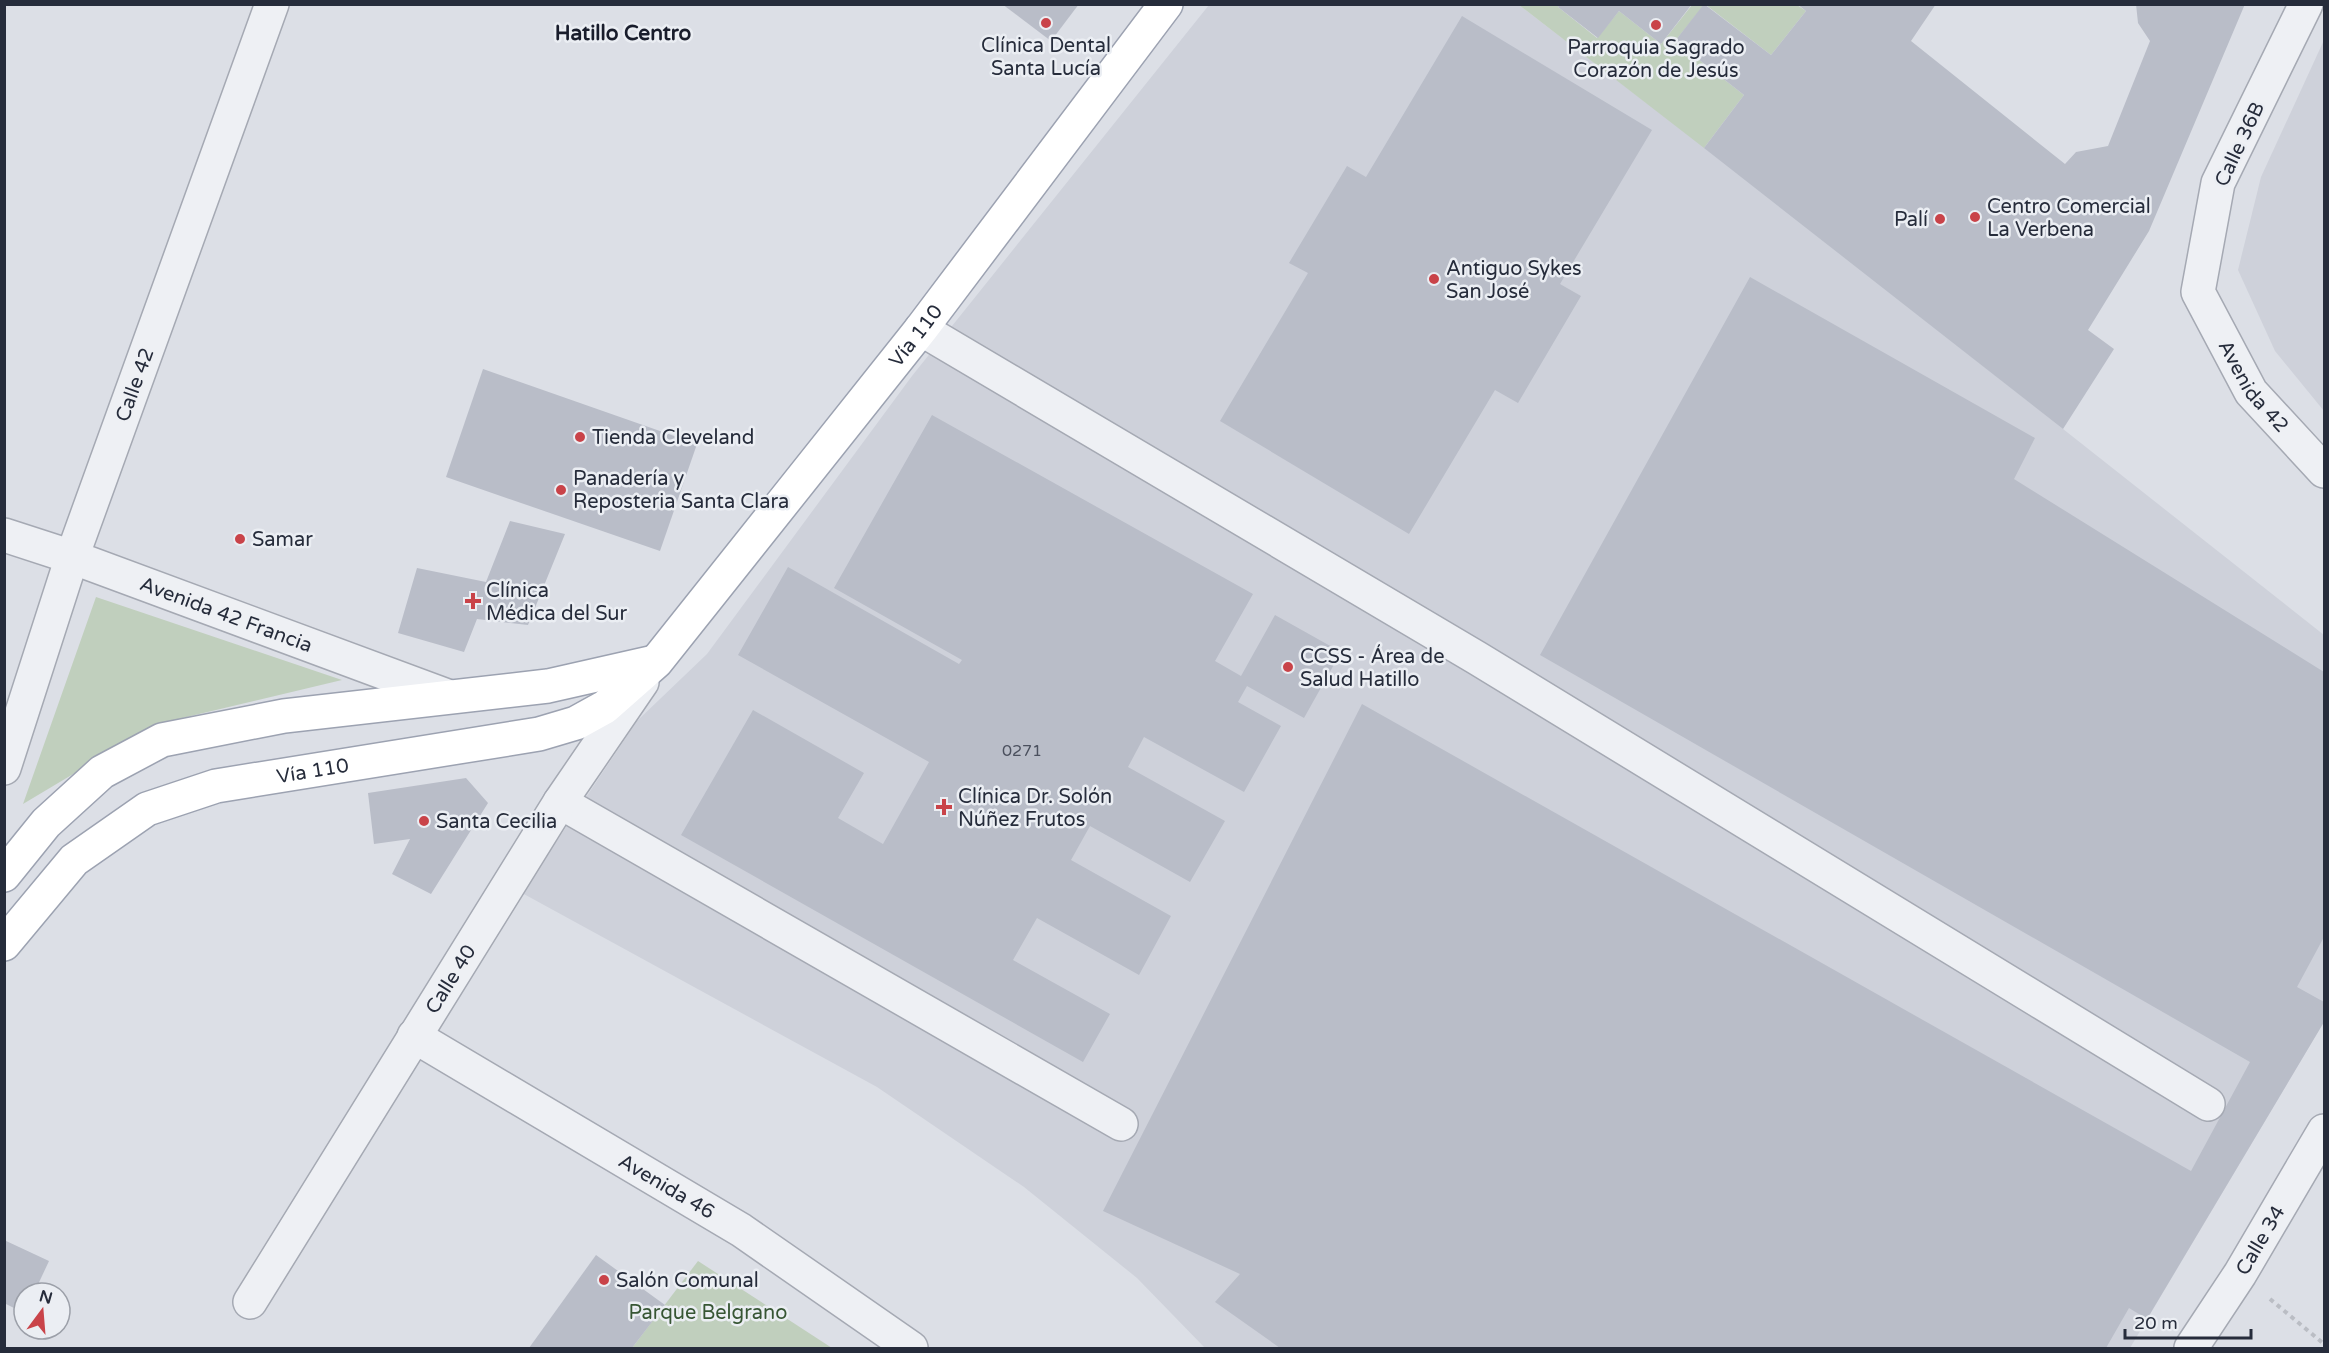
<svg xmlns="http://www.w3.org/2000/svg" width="2329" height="1353" font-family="'Varela Round',sans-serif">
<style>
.built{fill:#ced1da}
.green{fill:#c0cfbd}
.building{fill:#b9bdc8}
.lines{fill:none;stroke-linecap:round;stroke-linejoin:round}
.minor-casing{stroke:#a5a9b3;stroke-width:36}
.major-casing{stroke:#9ca2b1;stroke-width:36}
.path{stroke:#babdc4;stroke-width:4;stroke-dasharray:4.5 4.5;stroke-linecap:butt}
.minor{stroke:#eef0f4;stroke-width:33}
.major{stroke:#fff;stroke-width:33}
.poi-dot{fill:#c94349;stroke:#ebeef3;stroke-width:2}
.labels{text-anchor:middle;stroke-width:5;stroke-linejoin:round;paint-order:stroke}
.number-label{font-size:16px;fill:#4b505e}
.poi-label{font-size:20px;fill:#262c3b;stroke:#ebeef3;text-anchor:start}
.street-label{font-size:20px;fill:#262c3b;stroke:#ebeef3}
.park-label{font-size:20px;fill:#375634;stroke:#ebeef3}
.neighbourhood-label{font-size:21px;font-weight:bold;fill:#191d2c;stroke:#ebeef3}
</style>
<rect width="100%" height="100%" fill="#dcdfe6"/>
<!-- built -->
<g class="built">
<polygon points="1209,5 1519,5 1778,204 2324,635 2324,1022 2130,1348 1205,1348 1137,1278 1024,1187 877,1087 522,893 637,721 707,654 912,376"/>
<polygon points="2324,40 2324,411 2275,351 2238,270 2261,177"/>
</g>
<!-- green -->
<g class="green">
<polygon points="1519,5 1560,5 1558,7 1597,38 1619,11 1661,44 1692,5 1704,5 1675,41 1744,95 1704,148"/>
<polygon points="1706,5 1797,5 1806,11 1771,55"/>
<polygon points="96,597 342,680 157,724 23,804"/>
<polygon points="698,1261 832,1348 632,1348"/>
</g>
<!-- building -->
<g class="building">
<polygon points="1002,4 1079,4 1051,41"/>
<polygon points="1560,4 1692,4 1661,44 1619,11 1598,38 1558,7"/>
<polygon points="1704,4 1771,55 1806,11 1797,4 1936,4 1911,41 2065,164 2076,152 2108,146 2150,41 2138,23 2136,4 2245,4 2149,231 2088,330 2114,349 2063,429 1704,148 1744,95 1675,41"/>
<polygon points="1462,16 1652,130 1560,284 1581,296 1518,403 1495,390 1409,534 1220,421 1308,273 1289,263 1347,166 1366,177"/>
<polygon points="1750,277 2035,438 2014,479 2324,672 2324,937 2297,987 2324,1002 2324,1022 2147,1319 2129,1308 2106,1348 1280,1348 1215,1302 1240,1274 1103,1211 1362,704 2191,1171 2250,1062 1540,655"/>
<polygon points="483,369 697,444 660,551 446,477"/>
<polygon points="932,415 1253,594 1215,661 1241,676 1275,615 1341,652 1304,718 1247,686 1238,702 1281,726 1244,792 1144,737 1128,767 1225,821 1190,882 1090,826 1071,860 1171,916 1139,975 1037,918 1013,960 1110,1014 1083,1062 681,835 753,710 864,773 838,818 883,844 929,762 738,655 788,567 959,664 962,660 834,588"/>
<polygon points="510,521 565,534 528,625 477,619 464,652 398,633 417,568 486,582"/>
<polygon points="466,778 488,803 431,894 392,874 410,839 374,844 368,793"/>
<polygon points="4,1240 49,1261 34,1293 24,1293 24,1313 4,1303"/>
<polygon points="596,1255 665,1305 632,1348 529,1348"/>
</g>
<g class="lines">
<defs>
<g id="minor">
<path id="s1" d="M2306,4l-88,179 -20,109 53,100 73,79"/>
<polyline points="921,329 1477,658 2208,1104"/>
<path id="s2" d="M4,535l68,22 375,139"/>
<path id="s3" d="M4,768l68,-211 200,-553"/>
<polyline points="560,802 1121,1124"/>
<path id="s4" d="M414,1036l327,194 170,118"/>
<path id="s5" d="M250,1302l310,-500 82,-120"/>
<path id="s6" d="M2191,1348l49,-74 84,-143"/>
</g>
<g id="major">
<polyline points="4,875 46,823 102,772 162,740 284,716 548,686 654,662"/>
<path id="s7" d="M4,944l70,-84 73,-51 69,-23 323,-52 37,-11 29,-16 51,-45 265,-333 245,-325"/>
</g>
</defs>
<!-- minor casing -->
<use href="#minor" class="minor-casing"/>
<!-- major casing -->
<use href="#major" class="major-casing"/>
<!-- path -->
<polyline class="path" points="2270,1299 2324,1344"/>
<!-- minor -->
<use href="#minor" class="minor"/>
<!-- major -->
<use href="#major" class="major"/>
</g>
<!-- markers -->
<g class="poi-dot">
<circle cx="1046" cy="23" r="6"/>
<circle cx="1656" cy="25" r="6"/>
<circle cx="1975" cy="217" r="6"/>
<circle cx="1940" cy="219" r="6"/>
<circle cx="1434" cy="279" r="6"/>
<circle cx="580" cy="437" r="6"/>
<circle cx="561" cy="490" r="6"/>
<circle cx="240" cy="539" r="6"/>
<path d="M470 592h6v6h6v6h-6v6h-6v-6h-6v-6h6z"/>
<circle cx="1288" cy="667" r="6"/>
<path d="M941 798h6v6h6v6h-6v6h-6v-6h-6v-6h6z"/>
<circle cx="424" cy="821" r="6"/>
<circle cx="604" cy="1280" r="6"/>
</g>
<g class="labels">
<!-- number labels -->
<g class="number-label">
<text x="1022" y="756">0271</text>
</g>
<!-- poi labels -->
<g class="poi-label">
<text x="1046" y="52" text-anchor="middle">Clínica Dental<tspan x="1046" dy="23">Santa Lucía</tspan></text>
<text x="1656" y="54" text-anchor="middle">Parroquia Sagrado<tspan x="1656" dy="23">Corazón de Jesús</tspan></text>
<text x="1987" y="213">Centro Comercial<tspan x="1987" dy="23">La Verbena</tspan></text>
<text x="1928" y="226" text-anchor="end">Palí</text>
<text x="1446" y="275">Antiguo Sykes<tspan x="1446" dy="23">San José</tspan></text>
<text x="592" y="444">Tienda Cleveland</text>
<text x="573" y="485">Panadería y<tspan x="573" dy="23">Reposteria Santa Clara</tspan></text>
<text x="252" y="546">Samar</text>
<text x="486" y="597">Clínica<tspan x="486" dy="23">Médica del Sur</tspan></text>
<text x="1300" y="663">CCSS - Área de<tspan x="1300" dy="23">Salud Hatillo</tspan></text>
<text x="958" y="803">Clínica Dr. Solón<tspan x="958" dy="23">Núñez Frutos</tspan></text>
<text x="436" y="828">Santa Cecilia</text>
<text x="616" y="1287">Salón Comunal</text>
</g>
<!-- street labels -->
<g class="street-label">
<text transform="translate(2239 144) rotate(-65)" y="7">Calle 36B</text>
<text dy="7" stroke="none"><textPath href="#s7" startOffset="1155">Vía 110</textPath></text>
<text dy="7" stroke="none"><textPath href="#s3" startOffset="405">Calle 42</textPath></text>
<text dy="7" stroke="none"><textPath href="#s1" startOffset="420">Avenida 42</textPath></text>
<text dy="7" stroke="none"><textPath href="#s2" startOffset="236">Avenida 42 Francia</textPath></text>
<text dy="7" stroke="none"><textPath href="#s7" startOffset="369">Vía 110</textPath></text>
<text dy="7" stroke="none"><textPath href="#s5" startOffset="380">Calle 40</textPath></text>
<text dy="7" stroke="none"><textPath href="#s4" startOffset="294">Avenida 46</textPath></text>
<text dy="7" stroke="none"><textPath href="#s6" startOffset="128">Calle 34</textPath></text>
</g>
<!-- park labels -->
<g class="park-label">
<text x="708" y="1319">Parque Belgrano</text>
</g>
<!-- neighbourhood labels -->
<g class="neighbourhood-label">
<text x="623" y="40">Hatillo Centro</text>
</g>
</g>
<!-- border -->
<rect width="2329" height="1353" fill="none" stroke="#262c3b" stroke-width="12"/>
<!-- north arrow -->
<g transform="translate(42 1311) rotate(16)"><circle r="28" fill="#ebeef3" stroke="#9ca0a9" stroke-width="1.5"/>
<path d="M0-4.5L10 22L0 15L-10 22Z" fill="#c94349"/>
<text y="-9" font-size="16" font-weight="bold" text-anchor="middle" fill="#262c3b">N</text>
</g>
<!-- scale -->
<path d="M2125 1329v9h126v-9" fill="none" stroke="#262c3b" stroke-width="3"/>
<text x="2134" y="1329" font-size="18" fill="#262c3b" stroke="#ebeef3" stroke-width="4.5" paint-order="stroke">20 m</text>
</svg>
